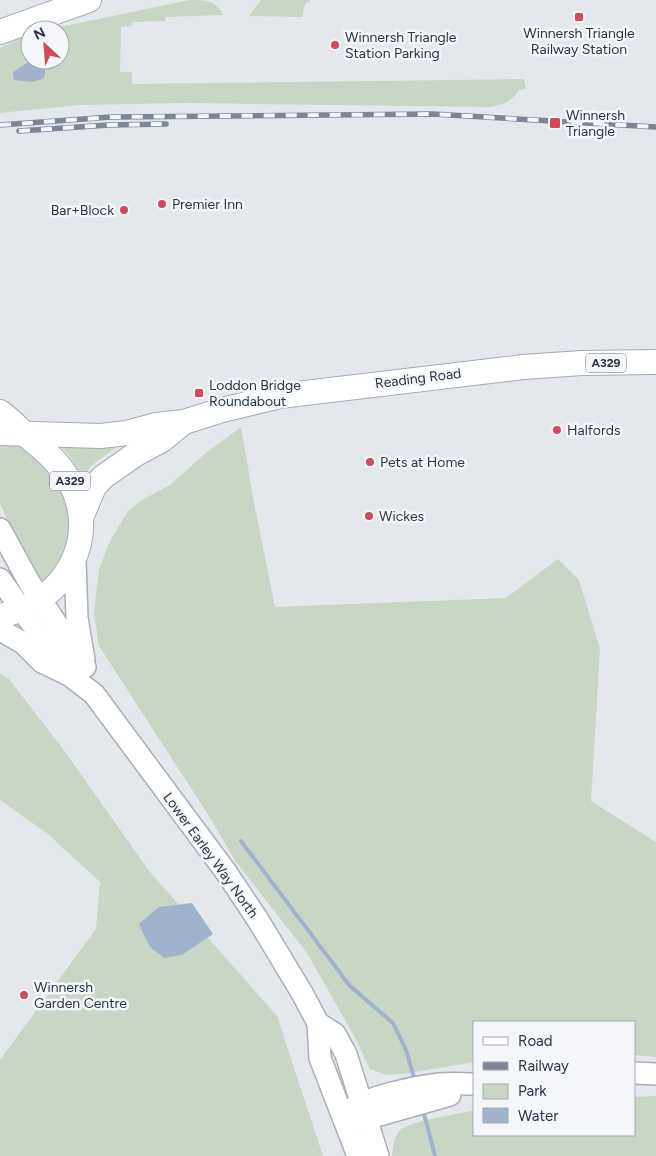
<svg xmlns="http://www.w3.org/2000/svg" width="656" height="1156" font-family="Figtree,sans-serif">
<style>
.green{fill:#c9d6c5}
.water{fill:#9fb4cc}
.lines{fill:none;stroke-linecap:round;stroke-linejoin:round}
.stream{stroke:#9fb4cc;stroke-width:4}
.secondary-casing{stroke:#a9aeb7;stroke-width:24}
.primary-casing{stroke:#a3abb8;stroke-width:26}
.secondary{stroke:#fff;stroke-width:21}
.primary{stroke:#fff;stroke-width:24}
.rail-casing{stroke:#7d8696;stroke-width:5.5}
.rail{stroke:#f4f6f9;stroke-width:4;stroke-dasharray:11;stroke-linecap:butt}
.poi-dot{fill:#d1495b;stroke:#f4f6f9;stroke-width:2}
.labels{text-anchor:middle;stroke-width:5;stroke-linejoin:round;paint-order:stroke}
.shield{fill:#f4f6f9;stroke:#676e7b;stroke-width:1}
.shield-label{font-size:12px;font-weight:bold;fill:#2b3445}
.poi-label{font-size:14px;fill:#2b3445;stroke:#f4f6f9;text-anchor:start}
.street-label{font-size:14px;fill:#2b3445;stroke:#f4f6f9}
</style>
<rect width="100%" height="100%" fill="#e4e7ec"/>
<!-- green -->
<g class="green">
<path d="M190,0c15,0 26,0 33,15l-58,2v4l-33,1v4l-11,1 -1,45h12v12l392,-5 2,10 -7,1c-7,12 -16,14 -29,17l-303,-4 -108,2 -79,8v-65l30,-14v26h30v-30h-15z"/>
<polygon points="261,0 311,0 305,4 302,17 249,16"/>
<polygon points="241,427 254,503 275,607 506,598 558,559 579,580 600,649 591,801 656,842 656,1057 635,1055 635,1022 475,1022 475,1062 403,1074 387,1075 370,1069 353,1034 307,953 236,862 209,816 99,646 94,613 99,569 110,541 128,511 142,500 170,485 207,452"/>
<polygon points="0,441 16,445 30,451 51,469 70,504 70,536 64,551 53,571 40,584 13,534 0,503"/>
<polygon points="123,442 91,466 85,474 89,483 86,485 70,456 59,444"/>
<polygon points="0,674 9,679 63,749 150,872 277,1016 323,1156 0,1156 0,1060 96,929 100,882 48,834 0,800"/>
<path d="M656,1096v60h-264c1,-8 2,-20 8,-26 10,-9 59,-16 75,-20v25h160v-38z"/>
</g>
<!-- water -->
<g class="water">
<polygon points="31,60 43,60 47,62 44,78 33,82 14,80 13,72"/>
<polygon points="192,903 213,934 182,955 164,958 150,947 139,924 159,907"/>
</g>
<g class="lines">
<!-- stream -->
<g class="stream">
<polyline points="241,841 350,986 393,1023 406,1050 415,1081"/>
<polyline points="423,1110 435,1156"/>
</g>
<defs>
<g id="secondary">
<polyline points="0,529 29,582 85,667"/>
<polyline points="75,560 77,618 84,660"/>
<polyline points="0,579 67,673"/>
<polyline points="0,630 23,643 42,662 69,675 94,694 226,872 258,920 302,993 318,1023 320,1058 358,1156"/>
<polyline points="318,1023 335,1034 346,1054 378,1156"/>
<polyline points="635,1073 656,1074"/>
<path d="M349,1111c19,-15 66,-24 90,-27 12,-1 24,0 36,0"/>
<polyline points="354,1119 366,1119 450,1095"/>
</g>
<g id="primary">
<polyline points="0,32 89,0"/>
<path d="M0,412c10,7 17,15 26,23 16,14 32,25 42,44 35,59 -4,124 -68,137"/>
<polyline points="0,433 101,436 126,433 156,425 184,422 222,410 280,396 523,367 582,363 656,362"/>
<polyline points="81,518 94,487 103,477 136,454 162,440 184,422"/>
</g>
</defs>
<!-- secondary casing -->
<use href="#secondary" class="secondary-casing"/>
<!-- primary casing -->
<use href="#primary" class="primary-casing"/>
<!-- secondary -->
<use href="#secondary" class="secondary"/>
<!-- primary -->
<use href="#primary" class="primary"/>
<defs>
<g id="rail">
<polyline points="0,125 111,117 432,114 656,127"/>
<polyline points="19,131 109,125 166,124"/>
</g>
</defs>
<!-- rail casing -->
<use href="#rail" class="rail-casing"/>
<!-- rail -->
<use href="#rail" class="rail"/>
</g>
<!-- markers -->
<g class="poi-dot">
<rect x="574" y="12" width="10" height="10" rx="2.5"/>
<circle cx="335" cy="45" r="5"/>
<rect x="549" y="117" width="12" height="12" rx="2.5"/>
<circle cx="162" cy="204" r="5"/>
<circle cx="124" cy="210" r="5"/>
<rect x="194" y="388" width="10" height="10" rx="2.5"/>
<circle cx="557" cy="430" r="5"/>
<circle cx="370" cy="462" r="5"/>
<circle cx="369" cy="516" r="5"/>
<circle cx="24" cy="995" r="5"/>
</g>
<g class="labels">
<!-- shield labels -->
<g class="shield">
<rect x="586" y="353.5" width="40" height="19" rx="4"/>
<rect x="50" y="471.5" width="40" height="19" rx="4"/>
</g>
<g class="shield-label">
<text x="606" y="367">A329</text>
<text x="70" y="485">A329</text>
</g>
<!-- poi labels -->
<g class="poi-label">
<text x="579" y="38" text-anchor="middle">Winnersh Triangle<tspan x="579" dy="16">Railway Station</tspan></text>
<text x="345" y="42">Winnersh Triangle<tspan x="345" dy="16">Station Parking</tspan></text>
<text x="566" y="120">Winnersh<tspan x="566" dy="16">Triangle</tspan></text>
<text x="172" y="209">Premier Inn</text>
<text x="114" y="215" text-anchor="end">Bar+Block</text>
<text x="209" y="390">Loddon Bridge<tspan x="209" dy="16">Roundabout</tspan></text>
<text x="567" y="435">Halfords</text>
<text x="380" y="467">Pets at Home</text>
<text x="379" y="521">Wickes</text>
<text x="34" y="992">Winnersh<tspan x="34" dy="16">Garden Centre</tspan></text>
</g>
<!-- street labels -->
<g class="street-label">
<text transform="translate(418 378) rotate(-7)" y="5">Reading Road</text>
<text transform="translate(211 855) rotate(54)" y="5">Lower Earley Way North</text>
</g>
</g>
<!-- legend -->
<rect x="473" y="1021" width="162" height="115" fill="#f4f6f9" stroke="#a4a8b1"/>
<rect x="483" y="1037" width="25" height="8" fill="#ffffff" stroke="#a4a8b1"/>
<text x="518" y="1046" font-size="15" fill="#2b3445">Road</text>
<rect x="483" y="1062" width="25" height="8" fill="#7d8696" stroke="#a4a8b1"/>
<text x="518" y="1071" font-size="15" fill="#2b3445">Railway</text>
<rect x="483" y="1084" width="25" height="15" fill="#c9d6c5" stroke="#a4a8b1"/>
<text x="518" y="1096" font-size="15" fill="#2b3445">Park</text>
<rect x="483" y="1108" width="25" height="15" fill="#9fb4cc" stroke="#a4a8b1"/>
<text x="518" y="1121" font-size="15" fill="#2b3445">Water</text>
<!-- north arrow -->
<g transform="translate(45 45) rotate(334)"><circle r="24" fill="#f4f6f9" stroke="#a4a8b1"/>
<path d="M0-4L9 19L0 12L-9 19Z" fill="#d1495b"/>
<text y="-8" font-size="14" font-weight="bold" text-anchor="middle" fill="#2b3445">N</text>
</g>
</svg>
